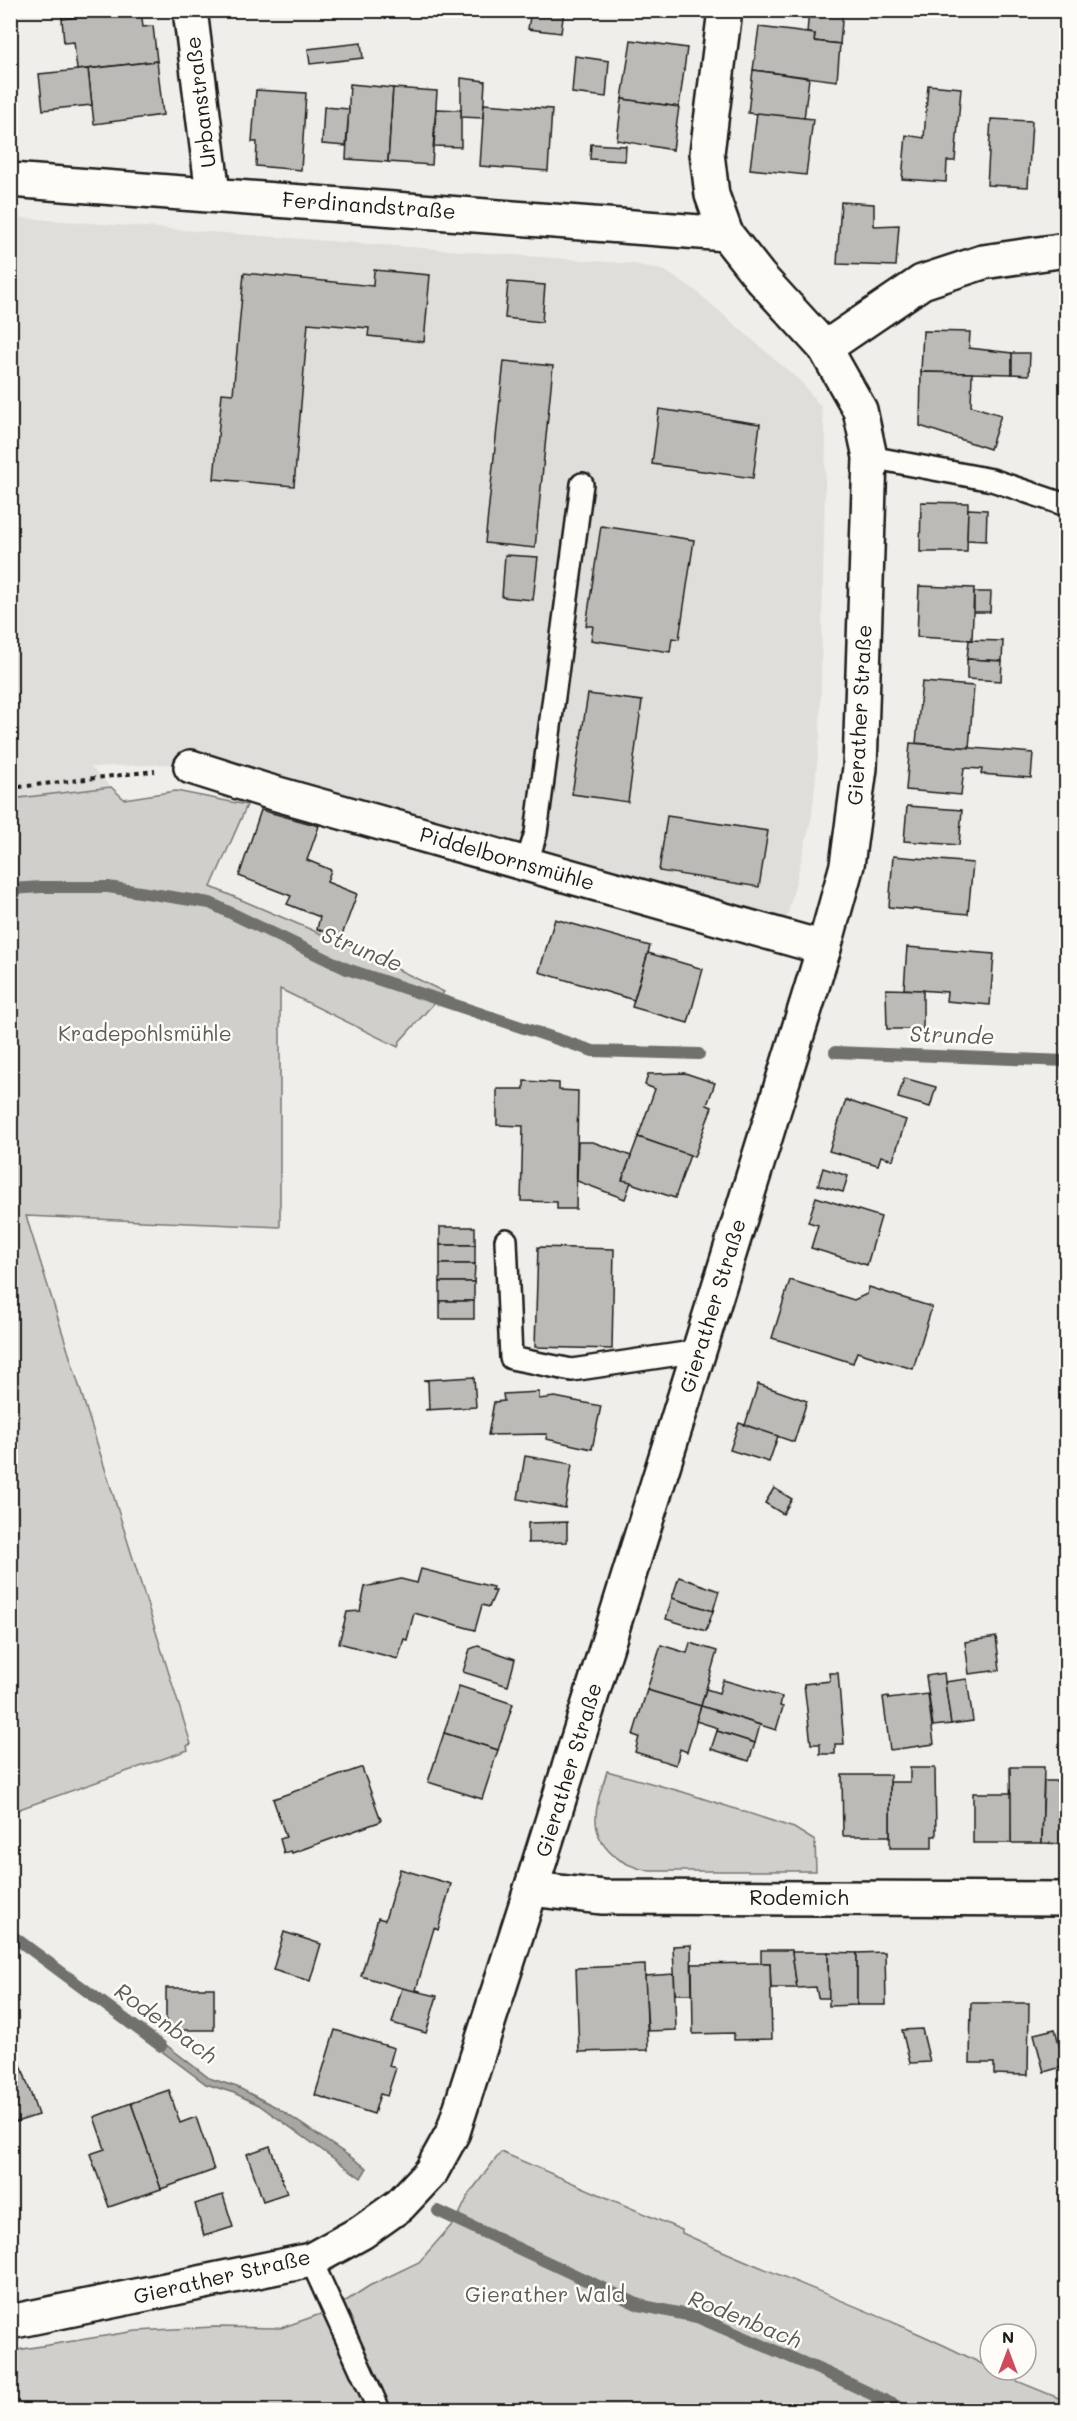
<svg xmlns="http://www.w3.org/2000/svg" width="1077" height="2421" font-family="Mali,sans-serif">
<style>
.built{fill:#e0deda}
.green{fill:#d0cfcc;stroke:#767674;stroke-width:1.5}
.water{fill:#a8a7a3;stroke:#706f6d;stroke-width:1.5}
.lines{fill:none;stroke-linecap:round;stroke-linejoin:round}
.stream{stroke:#706f6d;stroke-width:12}
.building{fill:#bbbab6;stroke:#1c1c1c;stroke-width:1.5}
.service-casing{stroke:#1c1c1c;stroke-width:26}
.minor-casing{stroke:#1c1c1c;stroke-width:38}
.tertiary-casing{stroke:#1c1c1c;stroke-width:38}
.path{stroke:#1c1c1c;stroke-width:4;stroke-dasharray:4.5 4.5;stroke-linecap:butt}
.service{stroke:#fdfcf7;stroke-width:21}
.minor{stroke:#fdfcf7;stroke-width:33}
.tertiary{stroke:#fdfcf7;stroke-width:33}
.labels{text-anchor:middle;stroke-width:5;stroke-linejoin:round;paint-order:stroke}
.street-label{font-size:21px;fill:#1c1c1c;stroke:#fdfcf7}
.park-label{font-size:21px;fill:#5b5b5a;stroke:#fdfcf7}
.water-label{font-size:22px;font-style:italic;fill:#5b5b59;stroke:#fdfcf7}
</style>
<rect width="100%" height="100%" fill="#f0eeea"/>
<filter id="ink" filterUnits="userSpaceOnUse"><feTurbulence type="fractalNoise" baseFrequency=".0167" numOctaves="2"/><feDisplacementMap in="SourceGraphic" scale="12" xChannelSelector="R" yChannelSelector="G"/><feConvolveMatrix kernelMatrix="1 2 1 2 8 2 1 2 1" color-interpolation-filters="sRGB"/></filter>
<g filter="url(#ink)">
<!-- built -->
<polygon class="built" points="10,217 635,264 665,271 695,290 801,382 821,407 826,438 820,734 812,816 784,930 177,764 91,767 111,787 11,799"/>
<!-- green -->
<g class="green">
<polygon points="111,787 124,799 176,791 247,805 211,887 352,947 444,992 400,1041 398,1047 280,989 280,1227 26,1216 191,1744 187,1746 188,1750 11,1812 11,799"/>
<path d="M607,1771l76,21 111,36 21,13 1,30h-166c-28,-5 -55,-22 -54,-54 0,-16 7,-31 11,-46z"/>
<path d="M501,2152l181,78v3c102,47 208,83 308,135v2l76,31v9h-1055v-59l125,-20 77,-4 68,1 51,-18 37,-24 50,-24 38,-43 12,-25z"/>
</g>
<!-- water -->
<polygon class="water" points="147,2030 209,2078 237,2087 276,2107 367,2168 361,2178 259,2105 234,2093 206,2084 152,2044"/>
<g class="lines">
<!-- stream -->
<g class="stream">
<polyline points="10,889 42,887 108,887 210,903 347,969 593,1051 699,1054"/>
<polyline points="835,1052 1066,1061"/>
<polyline points="10,1934 161,2046"/>
<polyline points="438,2211 639,2305 697,2317 825,2372 905,2410"/>
</g>
</g>
<!-- building -->
<g class="building">
<polygon points="61,10 137,10 62,19"/>
<polygon points="141,10 143,27 153,26 157,61 77,70 74,42 64,43 62,19"/>
<polygon points="531,10 564,10 561,33 528,29"/>
<polygon points="809,10 843,10 840,44 814,41 815,34 807,33"/>
<polygon points="759,27 815,34 814,41 840,44 837,81 753,70"/>
<polygon points="631,40 687,48 679,107 622,99"/>
<polygon points="361,43 363,58 310,64 308,49"/>
<polygon points="575,56 609,61 606,97 572,93"/>
<polygon points="157,61 163,115 94,124 88,69"/>
<polygon points="88,69 92,105 43,110 39,74"/>
<polygon points="753,70 809,78 804,119 748,113"/>
<polygon points="461,78 485,81 483,118 461,117"/>
<polygon points="350,84 393,88 388,162 346,159"/>
<polygon points="928,85 961,88 955,161 947,161 946,182 902,179 906,135 924,138"/>
<polygon points="393,88 437,91 432,165 388,162"/>
<polygon points="256,90 306,93 301,170 256,166 257,142 252,142"/>
<polygon points="622,99 679,107 673,150 617,140"/>
<polygon points="484,104 552,109 548,171 480,166"/>
<polygon points="324,107 349,109 346,146 322,144"/>
<polygon points="436,109 461,110 461,147 434,146"/>
<polygon points="757,113 813,119 806,175 750,169"/>
<polygon points="991,119 1032,121 1028,187 987,185"/>
<polygon points="591,144 626,146 625,161 590,159"/>
<polygon points="841,202 874,204 874,226 899,225 896,266 837,264"/>
<polygon points="374,270 430,275 424,342 368,336 369,328 308,323 294,486 214,479 222,393 233,394 244,273 373,286"/>
<polygon points="508,282 545,285 542,322 505,318"/>
<polygon points="923,331 970,332 969,348 1012,353 1012,374 921,372"/>
<polygon points="1012,353 1030,353 1029,375 1012,374"/>
<polygon points="504,361 553,366 535,548 485,543"/>
<polygon points="921,372 972,373 971,406 1001,415 990,449 920,426"/>
<polygon points="659,409 760,424 753,478 652,464"/>
<polygon points="921,502 968,503 967,552 920,552"/>
<polygon points="968,509 987,510 986,541 967,540"/>
<polygon points="601,526 694,540 679,639 672,638 670,652 591,640 593,626 586,626"/>
<polygon points="505,555 538,557 533,600 502,597"/>
<polygon points="919,586 974,588 972,640 917,637"/>
<polygon points="974,592 991,592 990,612 974,612"/>
<polygon points="969,640 1003,641 1002,661 967,659"/>
<polygon points="967,659 1002,661 1001,681 967,679"/>
<polygon points="922,682 974,686 969,748 916,743"/>
<polygon points="588,694 642,701 628,802 572,794"/>
<polygon points="910,743 1033,753 1031,778 981,774 982,769 964,768 961,795 906,790"/>
<polygon points="907,806 962,810 959,845 904,841"/>
<polygon points="261,810 319,826 307,860 331,870 327,882 357,894 341,938 317,929 320,917 287,904 291,896 239,876"/>
<polygon points="667,816 768,831 759,887 659,871"/>
<polygon points="893,856 973,863 968,914 889,907"/>
<polygon points="555,919 650,946 634,1000 539,972"/>
<polygon points="907,947 994,954 990,1005 946,1001 947,992 904,989"/>
<polygon points="648,953 703,969 688,1023 632,1007"/>
<polygon points="886,989 923,990 923,1029 887,1029"/>
<polygon points="685,1073 715,1083 707,1105 712,1107 694,1157 638,1137 655,1089 645,1085 648,1074"/>
<polygon points="904,1078 936,1087 930,1107 898,1098"/>
<polygon points="524,1081 559,1083 559,1090 578,1091 576,1209 557,1209 557,1202 521,1201 523,1126 497,1125 497,1089 524,1089"/>
<polygon points="846,1100 906,1120 893,1160 881,1156 878,1165 829,1151"/>
<polygon points="638,1137 690,1155 675,1198 622,1180"/>
<polygon points="578,1142 593,1142 631,1156 622,1180 631,1182 625,1199 577,1181"/>
<polygon points="823,1168 848,1176 843,1192 818,1185"/>
<polygon points="816,1197 881,1217 867,1265 811,1248 818,1225 808,1222"/>
<rect x="440" y="1227" width="35" height="18"/>
<rect x="440" y="1245" width="35" height="19"/>
<polygon points="538,1247 614,1249 612,1349 535,1347"/>
<polygon points="440,1264 475,1264 474,1282 440,1282"/>
<polygon points="790,1280 854,1300 867,1294 869,1287 932,1307 913,1369 857,1352 853,1363 772,1338"/>
<rect x="440" y="1282" width="34" height="19"/>
<rect x="440" y="1301" width="34" height="18"/>
<polygon points="474,1377 476,1407 425,1410 429,1409 428,1381 423,1380"/>
<polygon points="758,1384 807,1401 794,1442 745,1425"/>
<polygon points="539,1392 539,1399 555,1397 601,1406 592,1449 546,1439 547,1434 488,1435 494,1402 504,1401 503,1394"/>
<polygon points="739,1423 778,1436 769,1462 730,1450"/>
<polygon points="525,1456 572,1464 565,1508 518,1499"/>
<polygon points="774,1488 792,1499 783,1514 765,1503"/>
<polygon points="567,1522 567,1542 528,1543 528,1523"/>
<polygon points="421,1569 493,1587 492,1591 496,1591 489,1607 482,1605 475,1630 414,1613 407,1640 404,1639 398,1659 339,1643 347,1612 360,1611 365,1587 401,1579 417,1583"/>
<polygon points="679,1577 719,1591 713,1611 672,1598"/>
<polygon points="672,1598 713,1611 706,1631 666,1619"/>
<polygon points="996,1637 1000,1670 969,1674 965,1642"/>
<polygon points="690,1643 717,1651 701,1706 647,1690 661,1645 687,1653"/>
<polygon points="478,1646 515,1659 508,1686 463,1672 470,1649"/>
<polygon points="829,1673 838,1673 844,1744 835,1744 835,1754 820,1754 820,1744 811,1744 804,1684 830,1681"/>
<polygon points="944,1673 951,1724 933,1726 926,1676"/>
<polygon points="967,1679 973,1721 951,1724 945,1682"/>
<polygon points="723,1680 782,1697 780,1706 783,1707 776,1730 701,1706 706,1689 719,1693"/>
<polygon points="459,1686 513,1704 498,1750 444,1733"/>
<polygon points="647,1690 701,1706 687,1752 680,1749 676,1765 635,1752 639,1737 633,1735"/>
<polygon points="928,1694 934,1744 890,1750 883,1697 888,1696 889,1699"/>
<polygon points="701,1706 760,1725 755,1743 717,1731 718,1728 696,1721"/>
<polygon points="717,1731 755,1743 749,1761 711,1749"/>
<polygon points="444,1733 498,1750 482,1799 428,1782"/>
<polygon points="1010,1767 1044,1767 1042,1843 1011,1843"/>
<polygon points="360,1768 362,1768 381,1820 379,1822 292,1853 291,1851 284,1853 280,1839 286,1837 273,1799"/>
<polygon points="910,1768 935,1768 936,1836 932,1836 932,1848 890,1848 890,1782 910,1782"/>
<polygon points="842,1775 890,1775 890,1836 843,1836"/>
<polygon points="1044,1781 1066,1781 1066,1844 1042,1843"/>
<rect x="973" y="1793" width="38" height="50"/>
<polygon points="400,1869 451,1884 438,1930 434,1928 416,1990 420,1991 419,1993 361,1976 378,1918 385,1920"/>
<polygon points="284,1932 321,1944 310,1981 273,1970"/>
<polygon points="691,1945 692,1994 675,1994 673,1946"/>
<polygon points="761,1950 792,1950 797,1988 771,1988 770,1963 761,1963"/>
<polygon points="792,1952 828,1952 829,1998 818,1998 816,1987 797,1988"/>
<polygon points="828,1952 857,1953 857,2005 829,2006"/>
<polygon points="885,1952 886,2005 857,2005 857,1953"/>
<polygon points="761,1963 770,1963 772,2039 734,2040 734,2033 693,2034 692,1964"/>
<polygon points="645,1965 648,2050 579,2052 576,1968"/>
<polygon points="674,1974 676,2030 648,2031 645,1976"/>
<rect x="166" y="1988" width="48" height="42"/>
<polygon points="402,1988 437,1996 426,2033 392,2023"/>
<polygon points="971,2003 1029,2003 1028,2075 994,2074 994,2063 970,2063"/>
<polygon points="922,2029 930,2062 910,2063 902,2030"/>
<polygon points="1055,2029 1065,2066 1044,2072 1034,2034"/>
<polygon points="335,2030 394,2048 389,2066 396,2068 387,2096 380,2094 374,2114 315,2095"/>
<polygon points="16,2050 38,2115 10,2124 10,2051"/>
<polygon points="169,2090 180,2123 196,2117 214,2170 161,2189 131,2103"/>
<polygon points="131,2103 161,2189 109,2207 90,2154 105,2149 94,2117"/>
<polygon points="270,2146 287,2193 263,2201 247,2154"/>
<polygon points="223,2195 233,2227 204,2236 195,2204"/>
</g>
<g class="lines">
<defs>
<g id="service">
<polyline points="870,457 992,480 1066,505"/>
<polyline points="526,865 536,833 582,484"/>
<polyline points="506,1240 511,1358 572,1370 699,1351"/>
<polyline points="311,2260 379,2410"/>
</g>
<g id="minor">
<polyline points="190,10 213,194"/>
<polyline points="10,180 726,234"/>
<polyline points="825,348 922,282 983,262 1066,250"/>
<polyline points="191,767 267,791 824,948"/>
<polyline points="531,1889 603,1897 1066,1899"/>
</g>
<polyline id="tertiary" points="10,2322 311,2260 362,2232 400,2205 431,2172 453,2132 531,1889 699,1351 824,948 847,865 860,768 870,457 860,410 825,348 760,277 726,234 712,195 707,153 725,10"/>
</defs>
<!-- service casing -->
<use href="#service" class="service-casing"/>
<!-- minor casing -->
<use href="#minor" class="minor-casing"/>
<!-- tertiary casing -->
<use href="#tertiary" class="tertiary-casing"/>
<!-- path -->
<polyline class="path" points="10,788 155,771"/>
<!-- service -->
<use href="#service" class="service"/>
<!-- minor -->
<use href="#minor" class="minor"/>
<!-- tertiary -->
<use href="#tertiary" class="tertiary"/>
</g>
</g>
<g class="labels">
<!-- street labels -->
<g class="street-label">
<text transform="translate(201 102) rotate(-97)" y="7">Urbanstraße</text>
<text transform="translate(369 206) rotate(4)" y="7">Ferdinandstraße</text>
<text transform="translate(860 715) rotate(-87)" y="7">Gierather Straße</text>
<text transform="translate(507 859) rotate(16)" y="7">Piddelbornsmühle</text>
<text transform="translate(713 1306) rotate(-73)" y="7">Gierather Straße</text>
<text transform="translate(569 1770) rotate(-73)" y="7">Gierather Straße</text>
<text x="799" y="1905">Rodemich</text>
<text transform="translate(222 2277) rotate(-13)" y="7">Gierather Straße</text>
</g>
<!-- park labels -->
<g class="park-label">
<text x="145" y="1041">Kradepohlsmühle</text>
<text x="545" y="2302">Gierather Wald</text>
</g>
<!-- water labels -->
<g class="water-label">
<text transform="translate(362 949) rotate(22)" y="8">Strunde</text>
<text transform="translate(952 1035) rotate(2)" y="8">Strunde</text>
<text transform="translate(166 2023) rotate(36)" y="8">Rodenbach</text>
<text transform="translate(745 2319) rotate(22)" y="8">Rodenbach</text>
</g>
</g>
<!-- margin -->
<rect width="1077" height="2421" fill="none" stroke="#fdfcf7" stroke-width="36"/>
<rect x="18" y="18" width="1041" height="2385" fill="none" stroke="#1c1c1c" stroke-width="2" filter="url(#ink)"/>
<!-- north arrow -->
<g transform="translate(1008 2352)"><circle r="28" fill="#fdfcf7" stroke="#a3a29f" stroke-width="1.5"/>
<path d="M0-4.5L10 22L0 15L-10 22Z" fill="#d1495b"/>
<text y="-9" font-size="16" font-weight="bold" text-anchor="middle" fill="#1c1c1c">N</text>
</g>
</svg>
